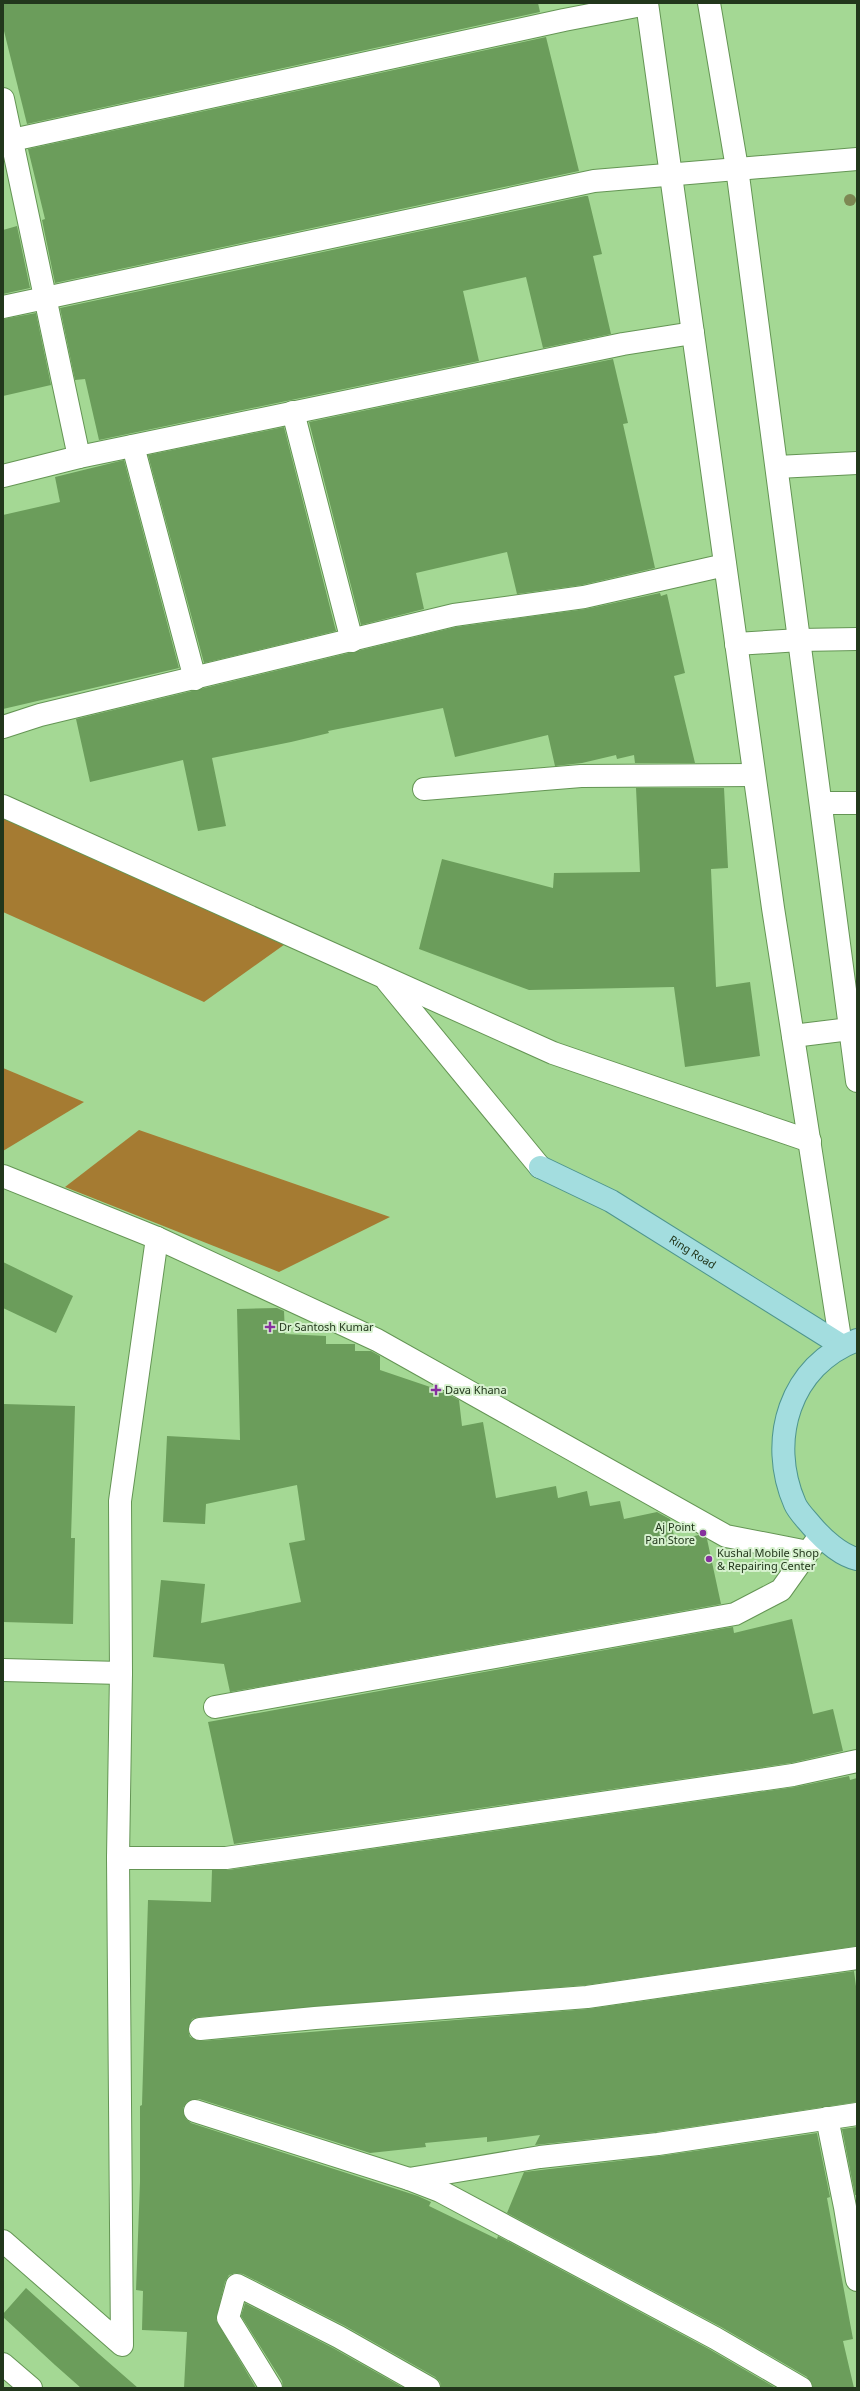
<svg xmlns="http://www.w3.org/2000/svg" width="860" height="2391" font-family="'Noto Sans',sans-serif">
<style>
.forest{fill:#a57b32}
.building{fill:#6b9d5b}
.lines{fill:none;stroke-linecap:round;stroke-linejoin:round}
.minor-casing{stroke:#649554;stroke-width:24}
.tertiary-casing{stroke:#649554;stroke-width:24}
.primary-casing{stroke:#4e958d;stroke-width:24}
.minor{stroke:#fff;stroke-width:22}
.tertiary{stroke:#fff;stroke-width:22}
.primary{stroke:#a3dddf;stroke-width:22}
.tree{fill:#7d8853}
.poi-dot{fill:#86309e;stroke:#d6f1ce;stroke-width:1.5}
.labels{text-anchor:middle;stroke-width:4;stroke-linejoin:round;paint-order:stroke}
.street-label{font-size:11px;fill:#22371c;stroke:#d6f1ce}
.poi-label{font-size:11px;fill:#22371c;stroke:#d6f1ce;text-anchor:start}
</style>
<rect width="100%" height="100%" fill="#a4d894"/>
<!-- forest -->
<g class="forest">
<polygon points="3,806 295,937 204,1002 3,912"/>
<polygon points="3,1068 84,1102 3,1151"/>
<polygon points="139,1130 390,1217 279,1272 65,1187"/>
</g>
<!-- building -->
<g class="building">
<polygon points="3,3 538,3 540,12 27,124 3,27"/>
<polygon points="546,37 579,171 55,283 42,220 45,219 28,149"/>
<polygon points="585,196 588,196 602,254 593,256 611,334 543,348 526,277 463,291 479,361 99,440 85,379 75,380 60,308"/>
<polygon points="17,226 30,288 3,294 3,230"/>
<polygon points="36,313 51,385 3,396 3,319"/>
<polygon points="613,359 628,423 623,424 655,568 582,585 517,594 507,552 416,573 424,609 361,625 309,422"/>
<polygon points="284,427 336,631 204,663 148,455"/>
<polygon points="124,460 179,668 3,709 3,515 60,502 55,477"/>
<polygon points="660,593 661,596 667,594 685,673 674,676 695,763 635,763 634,755 617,759 616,755 582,763 555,766 548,735 455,757 443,708 328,731 329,733 291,742 212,758 226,826 198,831 183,760 90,782 76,719 456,627 586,609"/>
<polygon points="636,788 724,788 728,868 711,869 716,987 750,982 760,1056 685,1067 674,987 529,990 419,949 442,859 553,888 554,873 640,872"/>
<polygon points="3,1262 73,1296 56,1333 3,1308"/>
<polygon points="277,1308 284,1311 285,1334 326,1336 326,1344 355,1344 355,1351 371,1351 380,1356 380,1370 442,1391 459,1400 462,1426 483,1422 496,1498 556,1486 558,1498 587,1491 590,1506 620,1501 624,1519 657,1512 670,1519 675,1540 699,1535 707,1539 721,1604 230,1692 224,1664 153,1657 161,1580 205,1584 201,1623 301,1602 289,1543 305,1540 297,1485 206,1504 205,1524 163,1522 167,1436 240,1440 237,1309"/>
<polygon points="3,1404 75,1406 71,1538 75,1538 73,1624 3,1622"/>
<polygon points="792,1619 813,1714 833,1709 843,1751 791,1763 234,1844 208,1722 726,1628 733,1627 734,1633"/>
<polygon points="849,1776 850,1780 857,1778 857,1946 586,1985 199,2017 192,2019 188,2030 190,2037 201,2041 588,2009 854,1971 857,1994 857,2102 656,2132 535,2145 540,2135 487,2142 487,2137 425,2143 426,2147 370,2153 199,2099 187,2102 183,2108 186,2119 191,2123 418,2196 431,2202 429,2206 497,2239 498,2236 709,2349 776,2388 441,2388 440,2382 435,2377 345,2326 243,2274 236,2273 229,2275 225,2282 216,2320 256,2388 184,2388 187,2332 142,2330 143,2291 136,2290 140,2182 140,2106 142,2105 148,1900 211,1902 212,1870 228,1870 795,1787"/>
<polygon points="857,2127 857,2195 855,2195 842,2129"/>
<polygon points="817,2133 830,2197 827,2198 853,2339 843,2341 854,2388 813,2388 807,2377 721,2327 507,2213 524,2172 660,2156"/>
<polygon points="26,2288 99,2354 138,2388 81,2388 55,2365 3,2317 3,2314"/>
<polygon points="245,2303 333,2348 404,2388 283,2388 282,2381 241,2316"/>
</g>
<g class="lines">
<defs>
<g id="minor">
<polyline points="3,99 79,457 3,476"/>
<polyline points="3,142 564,20 647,4"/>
<polyline points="3,307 594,181 857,159"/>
<polyline points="293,412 352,641"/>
<polyline points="133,446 195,679"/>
<polyline points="79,457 623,344 693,333"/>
<polyline points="777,467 857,463"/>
<polyline points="800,640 857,639"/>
<polyline points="3,727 40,715 454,615 584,597 725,565"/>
<polyline points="424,789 581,776 754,775"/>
<polyline points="821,803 857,803"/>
<polyline points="3,1670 121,1673 118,1858 122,2345 3,2241"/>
<polyline points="121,1673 120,1501 157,1238"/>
<polyline points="215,1707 735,1614 781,1590 808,1552"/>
<polyline points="118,1858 226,1858 793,1775 857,1761"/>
<polyline points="200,2029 315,2018 587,1997 857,1958"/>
<polyline points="195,2111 409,2179 440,2191 715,2338 801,2388"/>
<polyline points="827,2118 845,2207 857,2280"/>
<polyline points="409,2179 540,2157 658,2144 857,2114"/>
<polyline points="3,2364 31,2388"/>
<polyline points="271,2388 228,2318 237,2285 339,2337 429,2388"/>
</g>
<g id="tertiary">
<polyline points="647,3 773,908 841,1345"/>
<polyline points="709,3 737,168 857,1081"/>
<polyline points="736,644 800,640"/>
<polyline points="3,806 553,1053 810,1141"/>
<polyline points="387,981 540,1167"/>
<polyline points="793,1036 850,1029"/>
<polyline points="3,1176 157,1238 377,1340 726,1536 808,1552 820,1536"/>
</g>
<g id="primary">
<path id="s1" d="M540,1167l71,34 230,144"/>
<path d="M857,1340c-67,25 -90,100 -62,164 3,7 11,15 16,21 11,13 29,30 46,34"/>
</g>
</defs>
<!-- minor casing -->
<use href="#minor" class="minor-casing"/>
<!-- tertiary casing -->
<use href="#tertiary" class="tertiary-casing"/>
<!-- primary casing -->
<use href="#primary" class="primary-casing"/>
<!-- minor -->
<use href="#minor" class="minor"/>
<!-- tertiary -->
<use href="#tertiary" class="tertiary"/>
<!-- primary -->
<use href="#primary" class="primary"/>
</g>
<!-- trees -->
<circle class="tree" cx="850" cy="200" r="6"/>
<!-- markers -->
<g class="poi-dot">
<path d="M268 1321h4v4h4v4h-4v4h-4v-4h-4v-4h4z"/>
<path d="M434 1384h4v4h4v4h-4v4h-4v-4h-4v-4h4z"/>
<circle cx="703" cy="1533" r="4"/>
<circle cx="709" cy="1559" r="4"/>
</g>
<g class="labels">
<!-- street labels -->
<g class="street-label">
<text dy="4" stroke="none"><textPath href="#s1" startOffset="175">Ring Road</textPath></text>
</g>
<!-- poi labels -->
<g class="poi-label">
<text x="279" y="1331">Dr Santosh Kumar</text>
<text x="445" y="1394">Dava Khana</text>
<text x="695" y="1531" text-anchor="end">Aj Point<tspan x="695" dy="13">Pan Store</tspan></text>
<text x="717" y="1557">Kushal Mobile Shop<tspan x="717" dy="13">&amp; Repairing Center</tspan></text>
</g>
</g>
<!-- border -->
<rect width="860" height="2391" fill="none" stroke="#22371c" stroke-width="8"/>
</svg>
